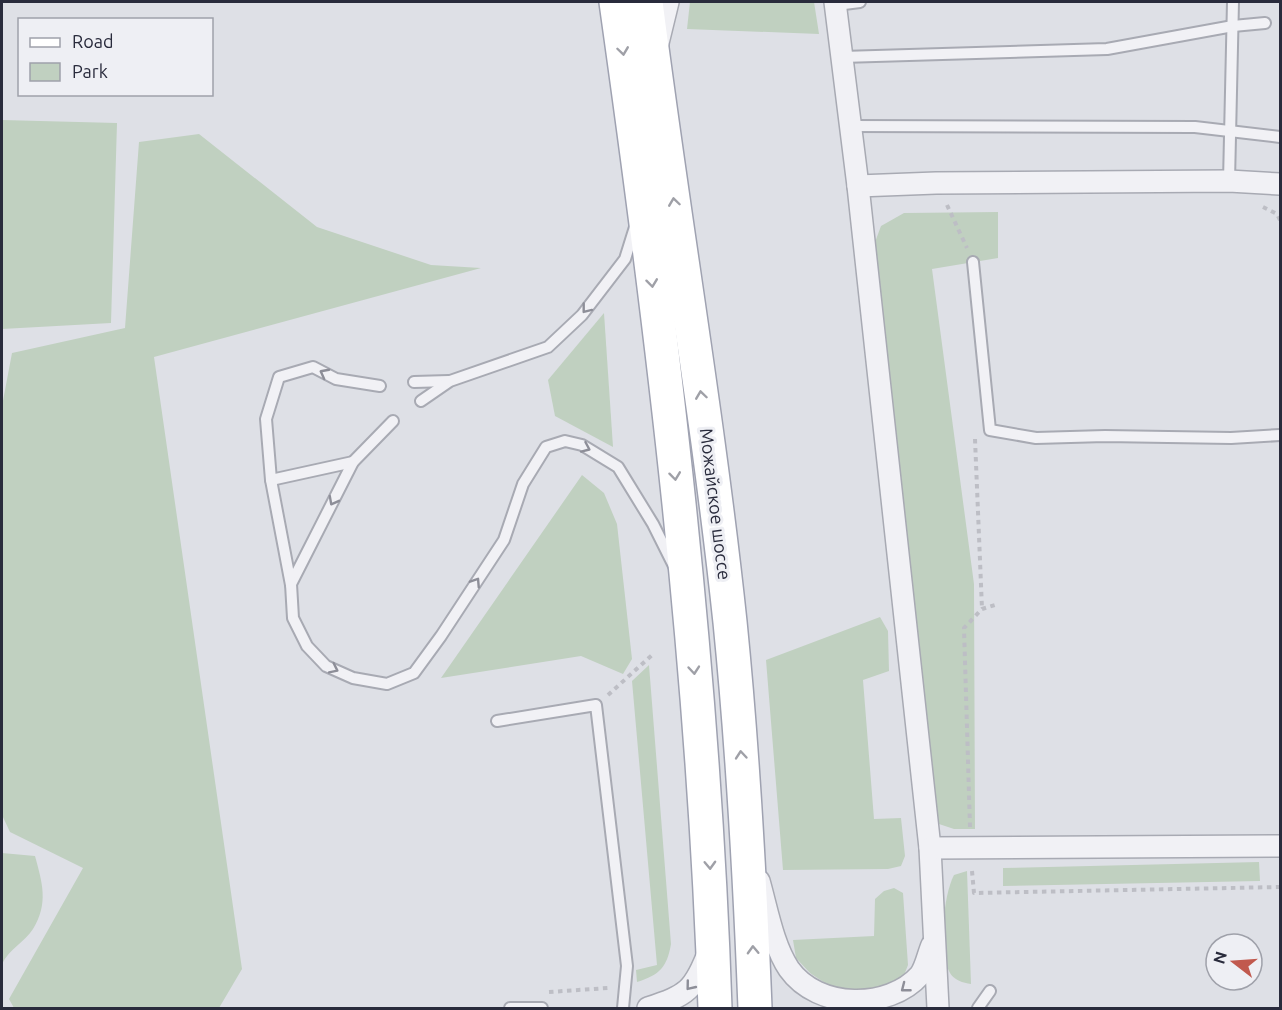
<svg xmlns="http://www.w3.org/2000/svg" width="1282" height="1010" font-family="Ubuntu,sans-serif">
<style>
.green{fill:#c0d0c0}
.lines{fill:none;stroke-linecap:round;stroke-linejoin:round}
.service-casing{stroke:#a8aab3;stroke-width:14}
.minor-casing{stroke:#a8aab3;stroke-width:24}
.primary-casing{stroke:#9fa2b1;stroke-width:36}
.path{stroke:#bdbec5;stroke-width:4;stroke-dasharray:4.5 4.5;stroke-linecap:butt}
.service{stroke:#f1f1f5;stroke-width:10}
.minor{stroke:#f1f1f5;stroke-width:21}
.primary{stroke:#fff;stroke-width:33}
.oneway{stroke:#9fa0a7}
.oneway2{stroke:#8d8e98}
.labels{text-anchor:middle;stroke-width:6;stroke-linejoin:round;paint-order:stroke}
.street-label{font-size:18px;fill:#292b3c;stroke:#eeeff4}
</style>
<rect width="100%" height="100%" fill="#dee0e6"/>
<!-- green -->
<g class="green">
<polygon points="690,2 814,2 819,34 687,29"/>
<polygon points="2,120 117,123 111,323 2,329"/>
<polygon points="199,134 317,227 431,265 481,268 154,357 242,969 219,1008 14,1008 9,999 83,868 10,832 2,815 2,406 12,353 125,328 139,142"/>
<polygon points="998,212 998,258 932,269 974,584 975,829 954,829 939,824 933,806 871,253 881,226 904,213"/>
<polygon points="604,313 613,447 555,416 548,380"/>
<polygon points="582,475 604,493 617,524 632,659 623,674 581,656 441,678"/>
<polygon points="880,617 888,631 889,671 863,680 874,819 901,818 905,856 901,866 888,869 783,870 766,660"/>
<path d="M649,665l22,279c-4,23 -11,31 -34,38l-1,-12 21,-5 -25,-284z"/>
<path d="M2,853l33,3c7,26 14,47 -2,73 -8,13 -24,20 -31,35z"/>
<polygon points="1259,862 1260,881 1003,886 1003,868"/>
<path d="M967,871l4,113c-8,-1 -17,-4 -21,-11 -12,-21 -7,-77 4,-98z"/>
<polygon points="894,888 903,893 908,965 899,988 876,998 831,987 810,973 796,958 793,940 874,936 875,899 884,891"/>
</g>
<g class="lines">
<defs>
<g id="service">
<polyline points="836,5 860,2"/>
<polyline points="842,57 1107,49 1233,26 1265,23"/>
<polyline points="850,126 1195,127 1280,137"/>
<polyline points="1229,181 1233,2"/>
<polyline points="973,262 990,430 1036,438 1105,436 1231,438 1280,435"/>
<polyline points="414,382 449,381"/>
<polyline points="421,401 450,381 548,347 582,315 625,259 635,227"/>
<polyline points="393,421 353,462 291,584 293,618 307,646 326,666 353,678 387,684 414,673 441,636 504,540 523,484 546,447 565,441 582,445 618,467 653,524 674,566"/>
<polyline points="271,480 353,462"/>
<polyline points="291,585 271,480 266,419 279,377 313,367 336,379 380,386"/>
<polyline points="497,721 596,705 627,966 623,1008"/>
<polyline points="510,1008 542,1008"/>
<polyline points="978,1008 990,991"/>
</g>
<g id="minor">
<polyline points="835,2 858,186 930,848 938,1008"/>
<polyline points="658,43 668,2"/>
<polyline points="858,186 936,183 1229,181 1280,184"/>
<polyline points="930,848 1280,846"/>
<path d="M759,881c8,28 14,64 30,88 29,41 100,41 131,6 6,-8 8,-21 12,-30"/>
<path d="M648,1008c39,-13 46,-17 61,-57"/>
</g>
<g id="primary">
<path d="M616,2c47,333 88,670 99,1006"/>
<path d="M646,2c26,207 62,413 84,620 13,129 20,257 25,386"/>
</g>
</defs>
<!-- service casing -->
<use href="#service" class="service-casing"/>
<!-- minor casing -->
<use href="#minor" class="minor-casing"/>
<!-- primary casing -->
<use href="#primary" class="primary-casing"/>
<!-- path -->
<g class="path">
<polyline points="947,205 967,248"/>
<polyline points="1263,207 1277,214 1280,220"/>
<polyline points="975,439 982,609"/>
<polyline points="608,695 652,655"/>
<polyline points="970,827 964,628 982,609 995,605"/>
<polyline points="972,871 974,893 1280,887"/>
<polyline points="549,992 608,988"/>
</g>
<!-- service -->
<use href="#service" class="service"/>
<!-- minor -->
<use href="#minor" class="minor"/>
<!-- primary -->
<use href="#primary" class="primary"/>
</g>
<!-- one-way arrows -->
<defs><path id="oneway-chevron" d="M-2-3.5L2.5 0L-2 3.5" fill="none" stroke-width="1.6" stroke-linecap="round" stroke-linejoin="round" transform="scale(1.5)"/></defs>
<g class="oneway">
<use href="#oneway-chevron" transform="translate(623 51) rotate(82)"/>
<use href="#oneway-chevron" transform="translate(674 202) rotate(-98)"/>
<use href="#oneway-chevron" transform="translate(652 283) rotate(83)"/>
<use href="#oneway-chevron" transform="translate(701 395) rotate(-98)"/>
<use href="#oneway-chevron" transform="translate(675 476) rotate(83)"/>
<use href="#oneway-chevron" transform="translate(694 670) rotate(85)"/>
<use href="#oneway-chevron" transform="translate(741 755) rotate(-95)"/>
<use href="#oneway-chevron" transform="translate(710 865) rotate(88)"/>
<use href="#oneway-chevron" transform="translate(753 950) rotate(-92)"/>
</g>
<g class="oneway2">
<use href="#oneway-chevron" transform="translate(586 309) rotate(128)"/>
<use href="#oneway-chevron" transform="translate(324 373) rotate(-152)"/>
<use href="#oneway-chevron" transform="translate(586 448) rotate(24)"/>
<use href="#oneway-chevron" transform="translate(333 501) rotate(118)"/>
<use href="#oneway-chevron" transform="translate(476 582) rotate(-57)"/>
<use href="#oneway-chevron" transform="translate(334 669) rotate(26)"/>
<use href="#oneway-chevron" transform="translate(690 986) rotate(129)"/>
<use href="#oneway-chevron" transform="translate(905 988) rotate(142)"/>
</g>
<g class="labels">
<!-- street labels -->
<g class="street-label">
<text transform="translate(715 504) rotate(83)" y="6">Можайское шоссе</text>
</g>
</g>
<!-- border -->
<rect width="1282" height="1010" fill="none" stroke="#292b3c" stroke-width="6"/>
<!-- legend -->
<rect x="18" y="18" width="195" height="78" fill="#eeeff4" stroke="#9fa1aa" stroke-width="1.5"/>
<rect x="30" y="38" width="30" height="9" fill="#ffffff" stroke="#9fa1aa" stroke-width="1.5"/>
<text x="72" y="48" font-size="18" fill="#292b3c">Road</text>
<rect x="30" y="63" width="30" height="18" fill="#c0d0c0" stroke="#9fa1aa" stroke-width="1.5"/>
<text x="72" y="78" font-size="18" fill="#292b3c">Park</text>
<!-- north arrow -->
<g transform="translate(1234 962) rotate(287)"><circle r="28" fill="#eeeff4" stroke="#9fa1aa" stroke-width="1.5"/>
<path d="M0-4.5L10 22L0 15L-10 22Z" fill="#c1594e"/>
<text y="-9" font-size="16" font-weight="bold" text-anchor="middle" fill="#292b3c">N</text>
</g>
</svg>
